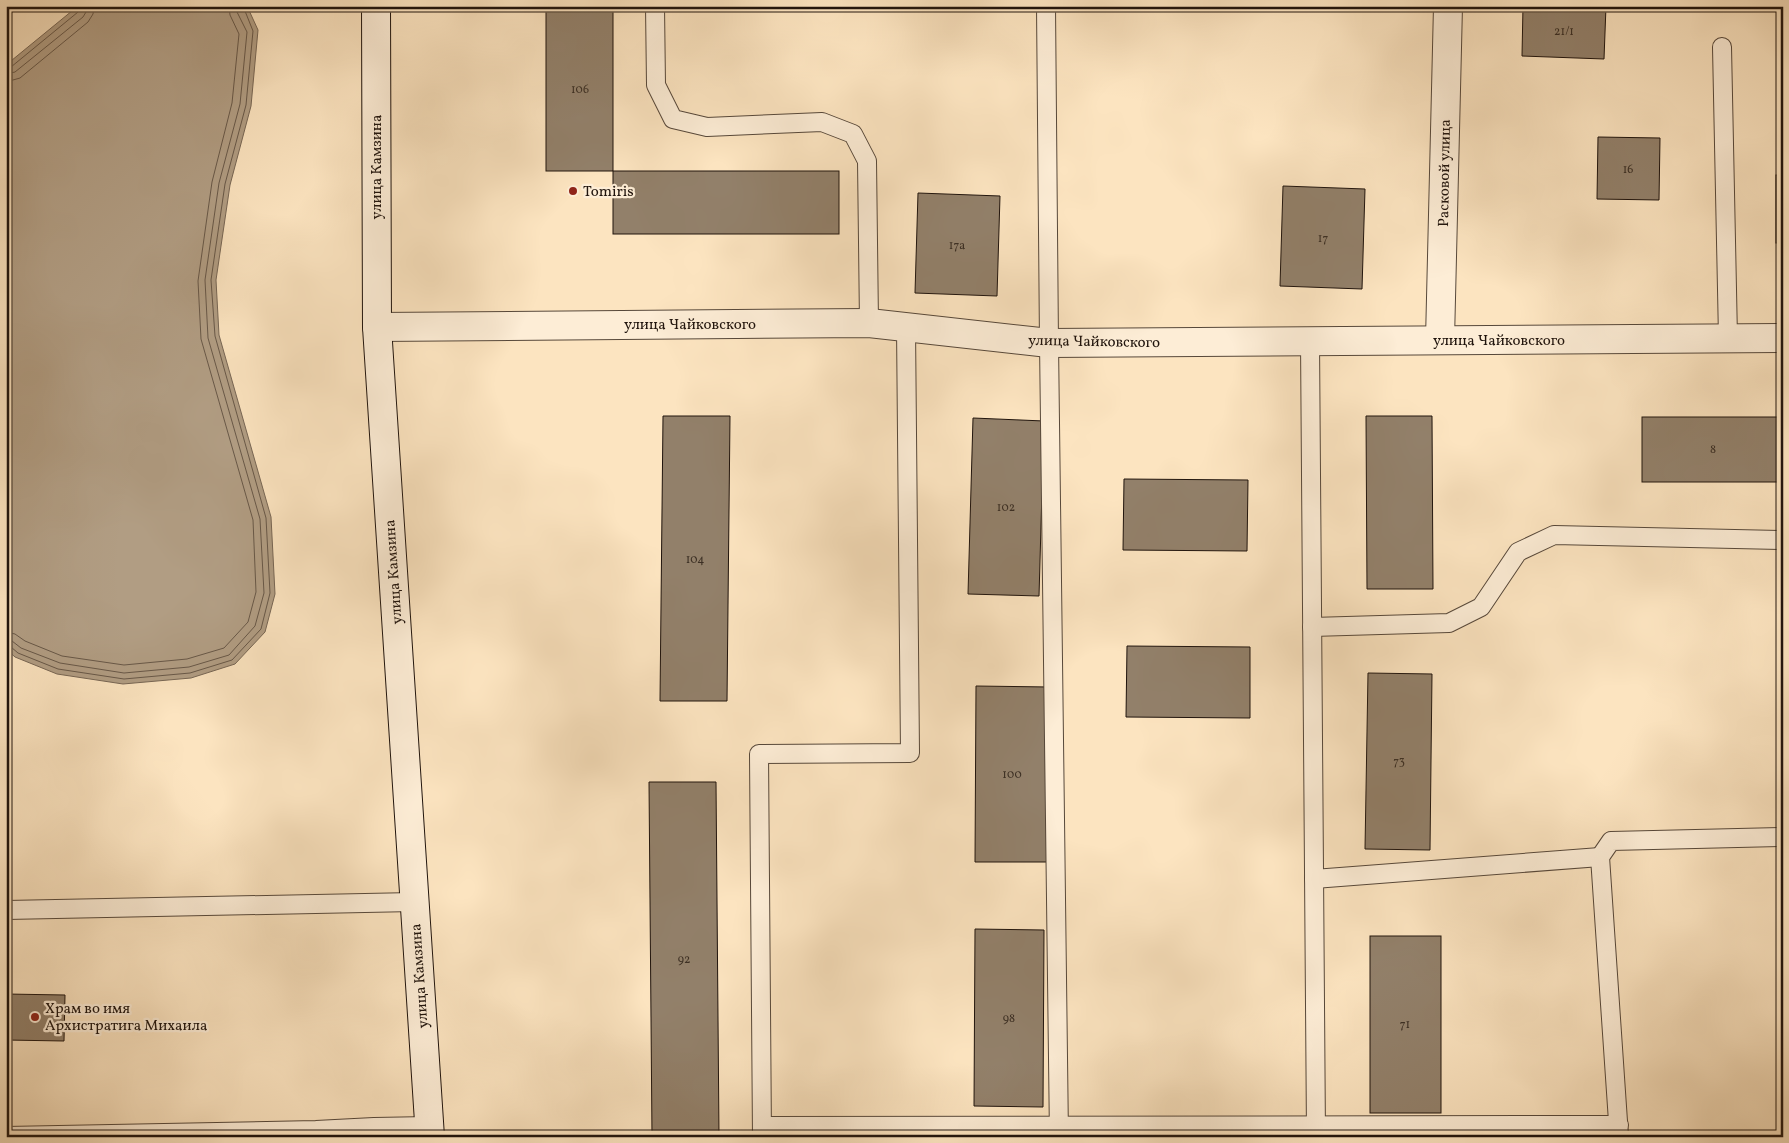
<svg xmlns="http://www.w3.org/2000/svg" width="1789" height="1143" font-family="Vollkorn,serif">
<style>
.water{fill:#b19d83;stroke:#776654}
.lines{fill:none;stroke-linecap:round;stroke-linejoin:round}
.shore{stroke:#685848;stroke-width:1}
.building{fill:#92806a;stroke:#20140d}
.service-casing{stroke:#57483a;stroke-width:20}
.minor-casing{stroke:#57483a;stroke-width:30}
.secondary-casing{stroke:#20140d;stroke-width:30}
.path{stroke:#20140d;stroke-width:3;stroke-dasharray:1 2.5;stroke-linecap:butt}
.service{stroke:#fdedd6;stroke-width:18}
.minor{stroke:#fdedd6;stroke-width:28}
.secondary{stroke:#fdedd6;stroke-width:28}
.poi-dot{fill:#8f2418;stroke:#fdedd6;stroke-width:2}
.labels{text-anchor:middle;stroke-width:4.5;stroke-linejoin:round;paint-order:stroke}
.number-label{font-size:12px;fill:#3c2f24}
.street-label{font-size:15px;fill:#20140d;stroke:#fdedd6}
.poi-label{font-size:15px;fill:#20140d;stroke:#fdedd6;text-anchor:start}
</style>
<rect width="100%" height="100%" fill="#fce4c0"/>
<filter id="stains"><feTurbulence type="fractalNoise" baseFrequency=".004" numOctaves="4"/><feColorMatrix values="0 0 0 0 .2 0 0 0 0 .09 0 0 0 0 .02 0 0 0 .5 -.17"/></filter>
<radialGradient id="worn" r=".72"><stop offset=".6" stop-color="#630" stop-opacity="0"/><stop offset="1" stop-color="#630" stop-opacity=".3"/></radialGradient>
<!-- water -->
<polygon class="water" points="78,6 247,6 258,30 251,106 230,185 216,280 219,335 271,517 275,594 265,632 235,664 191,678 123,684 57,674 15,657 6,649 6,65"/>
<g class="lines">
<!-- shore -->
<g class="shore">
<polyline points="6,68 11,67 78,12 80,6"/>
<polyline points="6,74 15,72 83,17 86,12 87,6"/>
<polyline points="6,82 20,78 88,22 93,14 94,6"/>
<polyline points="6,632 15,634 25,641 62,656 124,665 187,659 224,648 248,622 256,592 253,520 201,339 198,281 212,182 232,103 239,34 230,15 229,6"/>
<polyline points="6,640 12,641 21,648 60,663 124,673 189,667 229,655 255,626 264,593 260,519 208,338 205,280 219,183 240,104 247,32 237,12 237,6"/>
<polyline points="6,646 11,647 18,653 58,669 124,679 190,673 232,660 261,629 270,593 266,518 215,336 211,280 225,184 246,105 253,31 243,6"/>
</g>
</g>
<!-- building -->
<g class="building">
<rect x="546" y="6" width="67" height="165"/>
<polygon points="1523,6 1606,6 1604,59 1522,56"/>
<polygon points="1598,137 1660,138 1659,200 1597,199"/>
<rect x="613" y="171" width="226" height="63"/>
<rect x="1776" y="175" width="7" height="68"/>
<polygon points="1283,186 1365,189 1362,289 1280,286"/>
<polygon points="918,193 1000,196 997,296 915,293"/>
<polygon points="663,416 730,416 727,701 660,701"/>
<polygon points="1366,416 1432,416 1433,589 1367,589"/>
<rect x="1642" y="417" width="141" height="65"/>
<polygon points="973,418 1044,421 1039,596 968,594"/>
<polygon points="1124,479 1248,480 1247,551 1123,550"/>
<polygon points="1127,646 1250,647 1250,718 1126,717"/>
<polygon points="1368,673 1432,674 1430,850 1365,849"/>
<polygon points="976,686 1049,687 1048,862 975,862"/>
<polygon points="649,782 716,782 719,1137 652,1137"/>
<polygon points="975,929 1044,930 1043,1107 974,1106"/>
<rect x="1370" y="936" width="71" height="177"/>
<polygon points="6,994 65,995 64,1041 6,1040"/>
</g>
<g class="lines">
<defs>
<g id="service">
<polyline points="655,6 656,85 673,119 707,127 822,122 853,134 867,161 869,323"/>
<polyline points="1046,6 1049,343 1059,1137"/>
<polyline points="1722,47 1728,338"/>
<polyline points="1310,341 1316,1136"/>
<polyline points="1312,627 1449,623 1481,607 1518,552 1554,535 1783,540"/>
<polyline points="1314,879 1600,857"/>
<polyline points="6,910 414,902"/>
<polyline points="762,1126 1619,1125"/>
<polyline points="6,1136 316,1130 374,1127 429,1126"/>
<polyline points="1619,1136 1600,857 1611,841 1783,837"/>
<polyline points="762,1137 759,754 910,753 906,327"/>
</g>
<g id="minor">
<polyline points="377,327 869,323 1049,343 1783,338"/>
<polyline points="1440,340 1448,6"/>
</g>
<polyline id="secondary" points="376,6 377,327 430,1137"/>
</defs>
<!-- service casing -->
<use href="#service" class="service-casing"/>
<!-- minor casing -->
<use href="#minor" class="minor-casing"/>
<!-- secondary casing -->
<use href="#secondary" class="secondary-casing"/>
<!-- path -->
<polyline class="path" points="6,16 18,6"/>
<!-- service -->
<use href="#service" class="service"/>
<!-- minor -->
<use href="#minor" class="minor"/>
<!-- secondary -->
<use href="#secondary" class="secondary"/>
</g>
<!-- markers -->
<g class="poi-dot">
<circle cx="573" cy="191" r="5"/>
<circle cx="35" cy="1017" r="5"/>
</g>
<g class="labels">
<!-- number labels -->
<g class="number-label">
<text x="1564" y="35">21/1</text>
<text x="580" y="93">106</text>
<text x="1628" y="173">16</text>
<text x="1323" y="242">17</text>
<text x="957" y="249">17а</text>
<text x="1713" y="453">8</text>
<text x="1006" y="511">102</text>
<text x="695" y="563">104</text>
<text x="1399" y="765">73</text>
<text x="1012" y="778">100</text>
<text x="684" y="963">92</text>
<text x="1009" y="1022">98</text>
<text x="1405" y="1028">71</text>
</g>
<!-- street labels -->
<g class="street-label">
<text transform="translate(376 167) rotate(-90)" y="5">улица Камзина</text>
<text transform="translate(1444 173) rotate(-89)" y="5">Расковой улица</text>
<text x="690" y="329">улица Чайковского</text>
<text x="1499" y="345">улица Чайковского</text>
<text transform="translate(1094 341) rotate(1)" y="5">улица Чайковского</text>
<text transform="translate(393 572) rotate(-94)" y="5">улица Камзина</text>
<text transform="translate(419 976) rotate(-94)" y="5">улица Камзина</text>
</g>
<!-- poi labels -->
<g class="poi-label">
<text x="583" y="196">Tomiris</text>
<text x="45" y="1013">Храм во имя<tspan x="45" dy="17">Архистратига Михаила</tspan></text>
</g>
</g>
<!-- margin -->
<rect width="1789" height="1143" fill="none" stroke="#fce4c0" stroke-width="25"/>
<rect x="8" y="8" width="1774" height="1128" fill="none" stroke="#20140d" stroke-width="2.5"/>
<rect x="12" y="12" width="1764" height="1118" fill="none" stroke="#20140d"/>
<rect width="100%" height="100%" filter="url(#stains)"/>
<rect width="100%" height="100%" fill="url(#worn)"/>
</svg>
